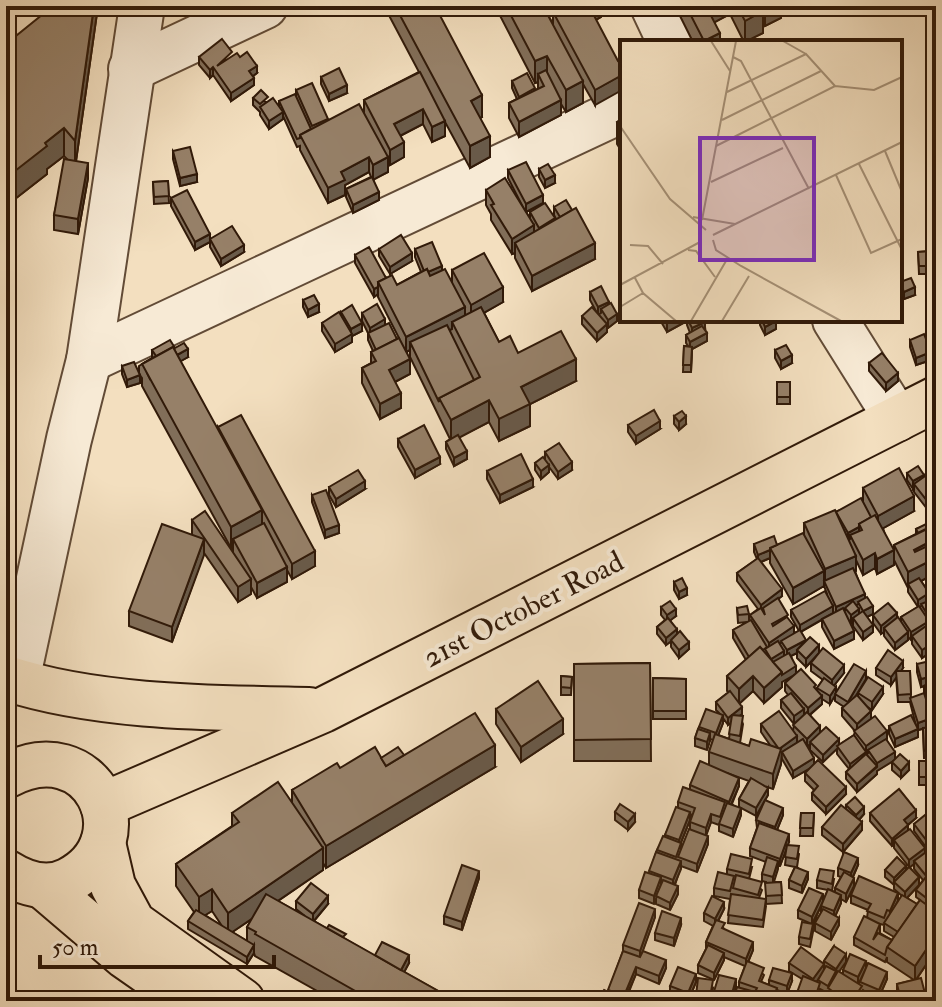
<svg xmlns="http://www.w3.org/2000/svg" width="942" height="1007" font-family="'IM FELL Double Pica',serif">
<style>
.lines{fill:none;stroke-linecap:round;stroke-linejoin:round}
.minor-casing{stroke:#624b36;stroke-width:48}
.major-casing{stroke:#311a09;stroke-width:48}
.highway-casing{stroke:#311a09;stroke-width:48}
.minor{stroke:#f7ead5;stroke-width:44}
.major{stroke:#f3dfbf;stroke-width:44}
.highway{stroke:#f3dfbf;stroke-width:44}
.wall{fill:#816e59;stroke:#311a09;stroke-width:2;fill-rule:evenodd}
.shaded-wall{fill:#695a49;stroke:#311a09;stroke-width:2}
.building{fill:#968068;stroke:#311a09;stroke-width:2}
.labels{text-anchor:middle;stroke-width:8;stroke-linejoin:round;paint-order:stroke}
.street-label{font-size:30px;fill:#311a09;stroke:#f7ead5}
.inset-road{fill:none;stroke:#a59076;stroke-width:2}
.view{fill:#7b2cbf;fill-opacity:0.15;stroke:#7b2cbf;stroke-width:4}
.inset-edge{fill:none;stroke:#311a09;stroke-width:4}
</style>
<rect width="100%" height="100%" fill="#f3dfbf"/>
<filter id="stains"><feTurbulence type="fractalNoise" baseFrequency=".0025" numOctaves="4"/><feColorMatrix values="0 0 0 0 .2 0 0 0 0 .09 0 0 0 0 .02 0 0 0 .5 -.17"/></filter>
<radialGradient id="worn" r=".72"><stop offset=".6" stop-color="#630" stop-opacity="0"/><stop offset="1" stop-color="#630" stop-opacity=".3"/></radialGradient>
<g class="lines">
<defs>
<g id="minor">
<polyline points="653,6 670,42"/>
<polyline points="131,69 265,6"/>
<polyline points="835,320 897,419"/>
<polyline points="89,360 622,110"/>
<polyline points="17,681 69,439 89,360 142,6"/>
</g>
<g id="major">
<path d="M6,678c91,30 208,30 303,32"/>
<polyline points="103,805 323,710 936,399"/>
</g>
<g id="highway">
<path d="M6,776c86,-47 140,64 63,104 -21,11 -44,4 -63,-8"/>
<polyline points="103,843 113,886 133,923 242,1001"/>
<polyline points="43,886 125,956 178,993"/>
</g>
</defs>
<!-- minor casing -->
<use href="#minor" class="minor-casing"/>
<!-- major casing -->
<use href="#major" class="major-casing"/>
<!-- highway casing -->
<use href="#highway" class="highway-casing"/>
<!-- minor -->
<use href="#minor" class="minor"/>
<!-- major -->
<use href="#major" class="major"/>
<!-- highway -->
<use href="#highway" class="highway"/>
</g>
<!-- wall -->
<g class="wall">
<polygon points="98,6 76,161 88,178 78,234 54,230 54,215 67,159 64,156 47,169 47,174 6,206 6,44"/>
<polygon points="384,6 435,6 482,117 480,118 490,157 470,168 445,122 445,136 432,142 423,124 400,136 404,157 390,165 388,161 388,172 373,179 379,200 353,213 346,197 346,189 371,177 369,172 345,185 345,195 328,203 300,150 300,146 297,147 283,116 283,119 269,129 260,115 260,112 253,105 253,98 279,106 279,101 296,97 296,90 328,120 364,114 364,100 419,72"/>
<polygon points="495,6 543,6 553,24 553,12 601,6 601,17 596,20 595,105 583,84 583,103 566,112 561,104 561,115 519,137 509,118 509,103 517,99 512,88 512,81 535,90 538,89 538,82 535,83"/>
<polygon points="675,6 781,6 781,18 765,26 763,24 763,33 744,42 730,14 714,22 720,42 693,42"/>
<polygon points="199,57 257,73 253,76 254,85 231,101 213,75 210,78 199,65"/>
<polygon points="321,77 347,93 329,101 321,84"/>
<polygon points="622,119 622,152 617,144 617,122"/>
<polygon points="173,151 197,182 180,186 173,159"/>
<polygon points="539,169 555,183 545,188 539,177"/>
<polygon points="508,170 543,203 526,212 530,218 530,212 555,220 556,219 554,215 554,207 595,259 532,291 515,258 515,253 512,254 491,220 491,214 486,205 486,190 525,211 508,178"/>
<polygon points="168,181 169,203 154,204 153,182"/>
<polygon points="171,198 210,239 244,252 221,266 210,247 210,242 195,250 171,206"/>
<polygon points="936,205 936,229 935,230 929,216 929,209"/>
<polygon points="379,249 412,261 390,274 379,256"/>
<polygon points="415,249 442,270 452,282 452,270 503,302 484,313 499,342 518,353 576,381 530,404 530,426 499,441 489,422 459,437 467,459 454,466 446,449 446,442 450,439 410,357 410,350 407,352 410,374 395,382 401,408 380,419 362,383 362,368 371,363 371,352 373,351 368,340 368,333 362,321 362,313 385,325 397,339 399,338 378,297 378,294 374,297 355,263 355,255 397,285 421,272 415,257"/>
<polygon points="931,251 932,269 936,265 936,289 928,281 928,274 919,274 918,252"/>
<polygon points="900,282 915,295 904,299 900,290"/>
<polygon points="590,292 609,304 617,321 608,328 607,326 607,332 597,341 582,324 582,316 597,313 590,300"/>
<polygon points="303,300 319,312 308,317 303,307"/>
<polygon points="341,312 362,331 352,336 352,342 335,352 322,331 322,323 341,316"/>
<polygon points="660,320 704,320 707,341 692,349 691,372 683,372 684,346 688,346 686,343 686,335 690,333 687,325 687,321 667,332"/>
<polygon points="760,320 775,320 776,329 765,335 760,325"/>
<polygon points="910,340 931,360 916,365 910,347"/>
<polygon points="175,348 188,357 180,361 218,431 218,427 315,566 292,579 287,570 287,582 257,598 251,587 251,594 238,602 204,553 172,642 129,626 129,611 192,535 192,520 233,553 233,547 231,548 142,386 142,378 139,374 139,366 152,358 152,350"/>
<polygon points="775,350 792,363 781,369 775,358"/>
<polygon points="869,363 898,381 886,391 869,371"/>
<polygon points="122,366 140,383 127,387 122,374"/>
<rect x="777" y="382" width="13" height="22"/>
<polygon points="674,416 686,424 679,430 674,424"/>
<polygon points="628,425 660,429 636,444 628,432"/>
<polygon points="398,439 440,464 415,478 398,447"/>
<polygon points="545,452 572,470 558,479 549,467 549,472 541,479 535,470 535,463 545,459"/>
<polygon points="487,471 533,487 500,503 487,479"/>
<polygon points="907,473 924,477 936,484 928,510 914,492 914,488 913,489 907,480"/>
<polygon points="329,487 365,489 336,507 329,495"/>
<path d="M863,488l51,23 -31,17 11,37 -17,9 -2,-6 -12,7 -7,-15 -1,11 10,28 8,15 -6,3 6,15 -10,8 -10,-14v-5l-2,2 -2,-3 5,19 -20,10 -12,-22v-7l-21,12 5,9 13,12 -13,14 -9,-9v-5l-6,3 5,17 21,17v-2l6,-8 -12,-9v-8l33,10 -10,12 2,8 30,-14 -10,17 2,1v-4l25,1 -11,16 -6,-4 5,13 15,20 9,20 14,11 -8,8 -9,-8v-9l-15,10v3l-20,18 -11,-13v-7l3,-3 -12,-15v-6l-14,14 -13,-12v-7l-3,4 7,17 32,30 -20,20 -14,-14v-7l2,-3 -9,-9v-8l4,-4 -16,9 -11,-19 -1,-4v9l-8,25 -6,-2 1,8 -3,5 18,15 -6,15 12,12 -2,3 12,9 -2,13 11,12 -6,14 -13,-5v-8l6,-13 -10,-2 2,-18 -7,19h-2l-5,16h8l1,21 -16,1v-22l-4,-1v-7l4,-12 -16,-6v-8l7,-20 -1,-8 7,-16 -7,12 -17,-9v-8l10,-18 -19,-7 9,12 -7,18 9,11 -8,22 -14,-6v-6l-8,-3 -5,13 2,9 -11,28 -16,-6 -6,19 3,9 -8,16 -14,-6v-5l-2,5 -15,-6v-8l10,-17 8,-23 8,-13v-2l13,-27v-6l12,-12v-5l19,-20v-13l4,-12 -3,-1 -3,11 -12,-4v-8l4,-11 21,-13 -4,-4v-8l13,-10 -2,-1v-15l19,-16 -13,-22v-8l14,-8 -9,1 -1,-15 12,6v7l1,-6 8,-6 -21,-28v-8l20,-14 -3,-7v-8l23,1 27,-9v-13l59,-21zM770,558v5l23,41 31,-18 3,8 -36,16v7l8,14 -5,2 -16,-34 4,-3 -21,-34zM794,675l-9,8v8l3,4 -7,5v8l13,16 -1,7 -32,-7v8l9,13 -21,1 -9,-3 3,-19 -3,-8 2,-2 -2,-11 13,-12 11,12 18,-16v-5zM835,695v6l9,6 -2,1v8l13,15 -1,4 -15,10 -19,-13 -10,-17 12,-11v-5l8,5zM723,718l5,7 3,-2 -2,16 -11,-4 5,-12zM690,814l2,1 -2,7v7l-9,20v-6l9,-23z"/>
<polygon points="312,495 339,533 325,538 312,502"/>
<polygon points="936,511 936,534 933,535 935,546 936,573 921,581 926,588 926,580 936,575 936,648 922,658 912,644 912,639 911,640 908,637 908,640 895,650 884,636 884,632 881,634 873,623 873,615 897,618 901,622 901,617 918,607 908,592 908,588 894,560 894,545 916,534 916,529 927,525 927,517"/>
<polygon points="674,582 687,595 679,599 674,590"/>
<polygon points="661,607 676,616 670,620 677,635 689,649 679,658 671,647 671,641 666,645 657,634 657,627 665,620 661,615"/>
<polygon points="936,654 936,706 931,708 924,693 924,686 921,687 917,672 917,664 933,678 935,677 931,663 931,656"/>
<polygon points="650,663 651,761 574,761 574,664"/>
<polygon points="876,668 903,668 901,671 910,671 911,698 932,726 926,728 936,727 936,758 924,758 923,729 918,730 918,737 895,747 889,734 889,726 916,726 910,702 898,702 896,677 891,685 876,675"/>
<polygon points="561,676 572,677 571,695 561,695"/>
<polygon points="653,678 686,679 686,719 653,719"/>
<polygon points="496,709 563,734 521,762 496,724"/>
<path d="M404,755l91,12 -169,101 -3,-5v7l-45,31 27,15 -9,-7v-8l32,3 -14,17 61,35 34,7 -5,9 52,29h-121l-80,-45 -1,-3 -7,11 -59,-35v-8l6,-9 -18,-26v-22l56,-38v-13l60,-10v-13l48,-22 41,-10zM212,911l10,15 -17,-11zM252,919l-5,8v14l-15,-9z"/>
<rect x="919" y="761" width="15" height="24"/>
<polygon points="846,805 864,814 859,820 862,830 843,852 822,835 822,827 846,809"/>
<polygon points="615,812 635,822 628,830 615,820"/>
<polygon points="801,813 814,813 813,836 800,836"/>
<path d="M870,813l46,5 -8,7v5l17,23 3,-3 -14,-19v-7l22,-5v59l-5,4 5,3v65l-20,30 11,21h-30v-17l17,-4 -27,-18v-5l-2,5 -31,-17v-8l13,-19 1,-8 -17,-7v-8l47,6 -2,4 6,-9 -8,-7v-4l-9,-8v-7h21l3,-3 -15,-19v-3l-2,1 -22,-25zM914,864v5l9,11 -7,10v7l4,3 -3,4 -10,-6 12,-13 -9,-18zM880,924l4,1v-1v7l10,6 -2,3 -12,-7z"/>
<polygon points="858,865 853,877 854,886 846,902 841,899 841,903 835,916 839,925 831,940 815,931 815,923 821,913 821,906 813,924 813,932 810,947 799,944 799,937 812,924 798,918 798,910 823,901 828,890 817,888 817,880 834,879 832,891 835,892 835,888 841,877 838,876 838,868"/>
<polygon points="752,867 749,879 762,890 759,898 766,906 763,927 728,923 730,899 714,896 714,888 727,874 727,869"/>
<polygon points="479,878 462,930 444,924 444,916"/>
<polygon points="724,909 718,921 725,930 753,950 748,962 764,975 761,982 769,985 769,980 792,981 787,994 777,990 777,996 775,1001 733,1001 739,987 739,982 745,966 724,957 724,960 714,980 698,973 698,965 706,949 706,942 713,926 704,921 704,913"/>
<polygon points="655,917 642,952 666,968 659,984 636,974 627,997 632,1001 598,1001 598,999 608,992 623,951 623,945"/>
<polygon points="681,925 674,946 655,940 655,933"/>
<polygon points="834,946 839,972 843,974 843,970 866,968 887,979 879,997 864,991 876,1001 835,1001 828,995 828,993 820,989 818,996 821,1001 802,979 789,971 789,963 824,963 824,961"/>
<polygon points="936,967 936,989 929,982 929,974"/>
<polygon points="696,982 688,1001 670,993 670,986"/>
<polygon points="713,988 711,1001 696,1001 696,996"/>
</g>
<!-- shaded-wall -->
<g class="shaded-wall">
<polygon points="94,6 98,6 75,168 75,141"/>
<polygon points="594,6 601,6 601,17 590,23 590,8"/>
<polygon points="706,6 730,6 730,14 706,27"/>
<polygon points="765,6 781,6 781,18 765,26"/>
<polygon points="763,11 763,33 745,42 745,21"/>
<polygon points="720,33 720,42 704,42 704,41"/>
<polygon points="547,56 547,78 538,74 538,82 535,83 535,61"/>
<polygon points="257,66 257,73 249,79 249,71"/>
<polygon points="213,67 213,75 210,78 210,70"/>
<polygon points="622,75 622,90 595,105 595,90"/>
<polygon points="254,78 254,85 231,101 231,93"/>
<polygon points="583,81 583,103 566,112 566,90"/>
<polygon points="347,85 347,93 329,101 329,94"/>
<polygon points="482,95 482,117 471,122 471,101"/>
<polygon points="561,100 561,115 519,137 519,122"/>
<polygon points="423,109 423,124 394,139 394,124"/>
<polygon points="283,112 283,119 269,129 269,121"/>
<polygon points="445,121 445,136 432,142 432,127"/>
<polygon points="64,128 64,156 47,169 47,174 6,206 6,178 45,143"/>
<polygon points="490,136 490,157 470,168 470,146"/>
<polygon points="404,142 404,157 390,165 390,150"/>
<polygon points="369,157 369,172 345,185 345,195 328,203 328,188 341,172"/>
<polygon points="388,157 388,172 373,180 373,165"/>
<polygon points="88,163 88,178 78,234 78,219"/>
<polygon points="197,174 197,182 180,186 180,178"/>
<polygon points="555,175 555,183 545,188 545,180"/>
<polygon points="379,192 379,200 353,213 353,205"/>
<polygon points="543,195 543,203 526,212 526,204"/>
<polygon points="534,225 534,240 515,243 515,253 512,254 512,239"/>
<polygon points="210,234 210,242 195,250 195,242"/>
<polygon points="595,243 595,259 532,291 532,276"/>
<polygon points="244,245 244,252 221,266 221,259"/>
<polygon points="412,253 412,261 390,274 390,267"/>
<polygon points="442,266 442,273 425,281 425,273"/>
<polygon points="378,287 378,294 374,297 374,289"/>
<polygon points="503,287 503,302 471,320 471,305"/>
<polygon points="915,287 915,295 904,299 904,292"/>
<polygon points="609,302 609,310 601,309 601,313 598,315 598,307"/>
<polygon points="319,304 319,312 308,317 308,310"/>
<polygon points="465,307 465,322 452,322 452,329 413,348 410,342 410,350 406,352 406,337"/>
<polygon points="617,314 617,321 608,328 608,320"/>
<polygon points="385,319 385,327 370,335 370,328"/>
<polygon points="667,320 687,320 687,321 667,332"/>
<polygon points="776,321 776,329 765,335 765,327"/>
<polygon points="705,322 705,330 692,335 692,328"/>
<polygon points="362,323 362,331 352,336 352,342 335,352 335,344 351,334 351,329"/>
<polygon points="607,324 607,332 597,341 597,333"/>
<polygon points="707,333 707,341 692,349 691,372 692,349 690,350 690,342"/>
<polygon points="188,349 188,357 150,379 147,373"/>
<polygon points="931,352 931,360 916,365 916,358"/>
<polygon points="792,355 792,363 781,369 781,361"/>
<polygon points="410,359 410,374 389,385 389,370"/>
<polygon points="576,359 576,381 530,404 530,426 499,441 499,419 521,387"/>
<polygon points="898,373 898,381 886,391 886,383"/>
<polygon points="140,375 140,383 127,387 127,380"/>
<polygon points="401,393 401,408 380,419 380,404"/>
<polygon points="489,400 489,422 451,442 451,420"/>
<polygon points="686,416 686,424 679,430 679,422"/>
<polygon points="660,421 660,429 636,444 636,436"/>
<polygon points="467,451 467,459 454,466 454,458"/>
<polygon points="440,457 440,464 415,478 415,470"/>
<polygon points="572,462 572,470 558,479 558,472"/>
<polygon points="549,465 549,472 541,479 541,471"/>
<polygon points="924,475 924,482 914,484 914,488 913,489 913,481"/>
<polygon points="533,479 533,487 500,503 500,495"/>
<polygon points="365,481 365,489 336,507 336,499"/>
<polygon points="914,496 914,511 878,531 878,516"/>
<polygon points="936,496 936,503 928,510 928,502"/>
<polygon points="262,510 262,532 233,539 233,547 231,548 231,527"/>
<polygon points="339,525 339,533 325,538 325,530"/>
<polygon points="859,527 859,535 850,535 850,539 848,541 848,533"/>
<polygon points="204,539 204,555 172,642 172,627"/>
<polygon points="935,539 935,554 914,565 914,550"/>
<polygon points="770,550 770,558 758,563 758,555"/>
<polygon points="894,550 894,565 877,574 877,559"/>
<polygon points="315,551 315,566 292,579 292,564"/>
<polygon points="875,553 875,568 863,575 863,560"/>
<polygon points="856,556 856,571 825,584 825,569"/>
<polygon points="936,558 936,573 910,587 908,584 908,588 908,572"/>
<polygon points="287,567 287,582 257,598 257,583"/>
<polygon points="824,571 824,586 793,604 793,588"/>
<polygon points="251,579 251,594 238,602 238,587"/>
<polygon points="687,588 687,595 679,599 679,592"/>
<polygon points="782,589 782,596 764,610 763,608 763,611 761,612 761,605"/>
<polygon points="929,593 929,601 918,608 918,600"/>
<polygon points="865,594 865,601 846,610 845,608 845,610 836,614 836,607"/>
<polygon points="833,606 833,613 800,632 800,625"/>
<polygon points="873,606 873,614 863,619 863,611"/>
<polygon points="676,609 676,616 667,623 667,615"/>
<polygon points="859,609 859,617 853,618 853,621 851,623 851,615"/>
<polygon points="897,613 897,621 884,628 884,632 881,634 881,626"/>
<polygon points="929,621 929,629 912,636 911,640 911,632"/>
<polygon points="873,625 873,632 863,640 863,632"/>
<polygon points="794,626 794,634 769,651 769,643"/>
<polygon points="677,629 677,637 666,645 666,638"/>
<polygon points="854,631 854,639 834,649 834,641"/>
<polygon points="908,632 908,640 895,650 895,643"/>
<polygon points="806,640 797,650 797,653 787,658 787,650"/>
<polygon points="936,641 936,648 922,658 922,650"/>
<polygon points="689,642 689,649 679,658 679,650"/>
<polygon points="819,645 819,653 806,667 806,659"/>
<polygon points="784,651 784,659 775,665 771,659"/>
<polygon points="903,661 903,668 891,685 891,677"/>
<polygon points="844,665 844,673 832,688 832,680"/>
<polygon points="796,666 796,674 782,682 782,687 764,703 764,688 782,672"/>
<polygon points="866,671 866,679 848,709 848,702"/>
<polygon points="753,676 753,691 739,704 739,689"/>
<polygon points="933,676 933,683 921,687 921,679"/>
<polygon points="836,687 836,694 830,704 830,696"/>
<polygon points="883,687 883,694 872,710 872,702"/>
<polygon points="822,696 822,704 808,716 808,708"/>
<polygon points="936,698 936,706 931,708 931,700"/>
<polygon points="742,707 742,714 728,725 728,718"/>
<polygon points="804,709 804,716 794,724 794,716"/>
<polygon points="871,711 871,719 857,732 857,724"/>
<polygon points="723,715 723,723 716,741 716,733"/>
<polygon points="932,718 932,726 918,730 918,737 895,747 895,739 918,729 918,723"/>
<polygon points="563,719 563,734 521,762 521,747"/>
<polygon points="820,726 820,734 807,747 807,739"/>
<polygon points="887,731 887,739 868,750 868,753 850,772 850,764 866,752 866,746"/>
<polygon points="710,733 710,741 707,750 707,742"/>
<polygon points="797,736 797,743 782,752 781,764 773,789 773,774 779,749"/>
<polygon points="839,739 839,747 823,762 823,755"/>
<polygon points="495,745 495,767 326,868 326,846"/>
<polygon points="895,752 895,760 877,771 877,774 857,792 857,784 877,767 877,763"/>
<polygon points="814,758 814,766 793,778 793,771"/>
<polygon points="909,762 909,770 901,778 901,771"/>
<polygon points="739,778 739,786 729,809 729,802"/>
<polygon points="846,787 846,794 826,814 826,807"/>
<polygon points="768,788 768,795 756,816 756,808"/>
<polygon points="864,807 864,814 856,823 856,815"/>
<polygon points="741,808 741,815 733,837 733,829"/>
<polygon points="783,808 783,815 775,835 775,827"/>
<polygon points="916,810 916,818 904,828 904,820"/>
<polygon points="690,812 690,820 679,847 679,840"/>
<polygon points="635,814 635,822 628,830 628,822"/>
<polygon points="711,814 711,822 706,836 706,828"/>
<polygon points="862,822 862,830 843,852 843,844"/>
<polygon points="908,825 908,833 894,840 894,845 892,846 892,839"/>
<polygon points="789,834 789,842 780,866 780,859"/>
<polygon points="708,836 708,844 697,872 697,864"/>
<polygon points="323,848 323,870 228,935 228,913"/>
<polygon points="925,848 925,856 914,861 914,864 909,868 909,860"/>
<polygon points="858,858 858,865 851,881 851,873"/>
<polygon points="681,861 681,869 673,888 673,880"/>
<polygon points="778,861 778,869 773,885 773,877"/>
<polygon points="906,866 906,874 894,882 894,886 894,878"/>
<polygon points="936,870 936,878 927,885 927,877"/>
<polygon points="479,871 479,878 462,930 462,922"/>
<polygon points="808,872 808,879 802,893 802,886"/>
<polygon points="661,877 661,885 654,904 654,896"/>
<polygon points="919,877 919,885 905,900 905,892"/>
<polygon points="854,878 854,886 846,902 846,894"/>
<polygon points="678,886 678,894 670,910 670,903"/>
<polygon points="212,889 212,911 199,919 199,897"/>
<polygon points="936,891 936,898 929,907 929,900"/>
<polygon points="898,893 898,901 890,919 890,911"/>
<polygon points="823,894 823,902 812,924 812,917"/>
<polygon points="841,895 841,903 834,919 834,911"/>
<polygon points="328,896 328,904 313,922 313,914"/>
<polygon points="724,902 724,909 715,927 715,919"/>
<polygon points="655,909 655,917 640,959 640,951"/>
<polygon points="681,918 681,925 674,946 674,938"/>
<polygon points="839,918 839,925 831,940 831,932"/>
<polygon points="936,935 936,950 915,981 915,966"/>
<polygon points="753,942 753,950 746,967 746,959"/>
<polygon points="254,945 254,953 247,964 247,957"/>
<polygon points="724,953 724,960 714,980 714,973"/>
<polygon points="846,954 846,962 836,976 836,969"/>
<polygon points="409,955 409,963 398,984 398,976"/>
<polygon points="666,960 666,968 659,984 659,976"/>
<polygon points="866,961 866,969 858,985 858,977"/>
<polygon points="824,964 824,971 813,987 813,979"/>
<polygon points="636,967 636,974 624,1001 624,996"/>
<polygon points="887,972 887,979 879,997 879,990"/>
<polygon points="792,973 792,981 787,994 787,986"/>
<polygon points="696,974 696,982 688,1001 688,993"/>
<polygon points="736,979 736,987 732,1001 730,1001"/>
<polygon points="777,988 777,996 775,1001 772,1001"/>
</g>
<!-- building -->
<g class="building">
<polygon points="53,6 94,6 75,141 64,128 45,143 47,146 6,178 6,44"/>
<polygon points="395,6 435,6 482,95 471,101 490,136 470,146"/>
<polygon points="506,6 543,6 583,81 566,90 547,56 535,61"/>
<polygon points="564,6 594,6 590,8 618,61 622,60 622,75 595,90 553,12"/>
<polygon points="686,6 706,6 720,33 704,41"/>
<polygon points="737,6 760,6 763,11 745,21"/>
<polygon points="222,39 232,52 217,66 237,53 240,57 247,52 257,66 249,71 254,78 231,93 213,67 210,70 199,57"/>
<polygon points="339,68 347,85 329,94 321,77"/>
<polygon points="546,70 561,100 519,122 509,103 544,86 538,74"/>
<polygon points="420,72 445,121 432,127 423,109 394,124 404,142 390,150 364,100"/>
<polygon points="527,73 535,88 519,97 512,81"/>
<polygon points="312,83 328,119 312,126 296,90"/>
<polygon points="261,90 268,97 260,104 253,98"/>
<polygon points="295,94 311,129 300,135 300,138 297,139 279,101"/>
<polygon points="273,98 283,112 269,121 260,107"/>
<polygon points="359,104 388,157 373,165 369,157 341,172 345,180 328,188 300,135"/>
<polygon points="622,119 622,130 617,122"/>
<polygon points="190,147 197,174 180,178 173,151"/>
<polygon points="64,159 88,163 78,219 54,215"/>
<polygon points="526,162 543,195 526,204 508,170"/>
<polygon points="548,164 555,175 545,180 539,169"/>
<polygon points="372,177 379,192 353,205 346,189"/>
<polygon points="505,178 534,225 512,239 491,205 494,204 486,190"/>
<polygon points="168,181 169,196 154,197 153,182"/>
<polygon points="187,190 210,234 195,242 171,198"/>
<polygon points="566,200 572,210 560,217 554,207"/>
<polygon points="545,203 555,218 539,228 530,212"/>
<polygon points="936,205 936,221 935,222 929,209"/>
<polygon points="576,208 595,243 532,276 515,243"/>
<polygon points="232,226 244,245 221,259 210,239"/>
<polygon points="401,235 412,253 390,267 379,249"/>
<polygon points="432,242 442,266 428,272 427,269 424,271 415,249"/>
<polygon points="369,247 386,278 378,282 378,287 374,289 355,255"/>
<polygon points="931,251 932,266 919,266 918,252"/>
<polygon points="484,253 503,287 471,305 452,270"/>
<polygon points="936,265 936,282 928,273"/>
<polygon points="427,269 430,276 445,269 465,307 406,337 378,282 392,275 397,285"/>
<polygon points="911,278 915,287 904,292 900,282"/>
<polygon points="601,286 609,302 598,307 590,292"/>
<polygon points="314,295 319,304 308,310 303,300"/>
<polygon points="611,303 617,314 608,320 601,309"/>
<polygon points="377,304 385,319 370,328 362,313"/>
<polygon points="352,305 362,323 351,329 341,312"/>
<polygon points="481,307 499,342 510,336 518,353 561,331 576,359 521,387 530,404 499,419 489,400 451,420 439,398 480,377 452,322"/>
<polygon points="592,307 607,324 597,333 582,316"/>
<polygon points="339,312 352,334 335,344 322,323"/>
<polygon points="688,320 704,320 705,322 692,328"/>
<polygon points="762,320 775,320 776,321 765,327"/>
<polygon points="389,323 397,339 376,350 368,333"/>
<polygon points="447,325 474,380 439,398 439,402 410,342"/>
<polygon points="702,326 707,333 690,342 686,335"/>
<polygon points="924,334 931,352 916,358 910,340"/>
<polygon points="399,338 410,359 389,370 401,393 380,404 362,368 376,361 371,352"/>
<polygon points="170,340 175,348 184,343 188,349 177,355 173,347 144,363 156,356 152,350"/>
<polygon points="786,345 792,355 781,361 775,350"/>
<polygon points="684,346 692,347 691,365 683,365"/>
<polygon points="173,347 262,510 231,527 142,364"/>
<polygon points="882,353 898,373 886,383 869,363"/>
<polygon points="134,362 140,375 127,380 122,366"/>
<rect x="777" y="382" width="13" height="15"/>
<polygon points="654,410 660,421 636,436 628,425"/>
<polygon points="682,411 686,416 679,422 674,416"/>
<polygon points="241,415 315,551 292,564 218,427"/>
<polygon points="424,425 440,457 415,470 398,439"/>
<polygon points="458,435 467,451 454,458 446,442"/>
<polygon points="559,443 572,462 558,472 545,452"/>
<polygon points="521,454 533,479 500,495 487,471"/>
<polygon points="543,457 549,465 541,471 535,463"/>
<polygon points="918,466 924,475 913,481 907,473"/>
<polygon points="899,468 914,496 878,516 863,488"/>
<polygon points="358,470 365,481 336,499 329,487"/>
<polygon points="928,474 936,484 936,496 928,502 914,484"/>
<polygon points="326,490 339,525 325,530 312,495"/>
<polygon points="861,498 871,517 859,524 859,527 848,533 836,512"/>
<polygon points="835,510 856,556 825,569 804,523"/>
<polygon points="205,511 251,579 238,587 192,520"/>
<polygon points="936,511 936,526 933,528 927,517"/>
<polygon points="875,515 894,550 877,559 875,553 863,560 850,535 862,530 859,524"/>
<polygon points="264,523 287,567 257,583 233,539"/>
<polygon points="162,524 204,539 172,627 129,611"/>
<polygon points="926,524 928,528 918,533 916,529"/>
<polygon points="929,528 935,539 914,550 915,552 934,543 936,547 936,558 908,572 894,545"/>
<polygon points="803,533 824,571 793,588 770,548"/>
<polygon points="774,536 777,545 770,548 770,550 758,555 754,544"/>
<polygon points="758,558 782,589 761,605 737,573"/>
<polygon points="853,568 865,594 836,607 824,581"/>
<polygon points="936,575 936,595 934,596 926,580"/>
<polygon points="682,578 687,588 679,592 674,582"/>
<polygon points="919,578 929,593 918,600 908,584"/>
<polygon points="825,591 833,606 800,625 791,610"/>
<polygon points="867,597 873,606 863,611 873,625 863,632 853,618 863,611 858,602"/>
<polygon points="778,598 788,615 772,624 773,626 787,617 794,626 769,643 750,615 761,608 765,615 763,608"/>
<polygon points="936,598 936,629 921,604"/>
<polygon points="670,601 676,609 667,615 661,607"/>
<polygon points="853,601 859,609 851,615 845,608"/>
<polygon points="888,603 897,613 881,626 873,615"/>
<polygon points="747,606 749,614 738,615 737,608"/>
<polygon points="919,606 929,621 911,632 901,617"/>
<polygon points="843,608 854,631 834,641 822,619"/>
<polygon points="898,617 908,632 895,643 884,628"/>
<polygon points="668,618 677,629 666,638 657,627"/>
<polygon points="751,620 767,647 763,650 760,647 749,657 733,630"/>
<polygon points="929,624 936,633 936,641 922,650 912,636"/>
<polygon points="800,630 806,640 787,650 781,641"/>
<polygon points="680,631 689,642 679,650 671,640"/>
<polygon points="810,637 819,645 806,659 797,650"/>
<polygon points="778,641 784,651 771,659 765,649"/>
<polygon points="760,647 782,672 764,688 753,676 739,689 727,676"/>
<polygon points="823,648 844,665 832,680 811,663"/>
<polygon points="888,650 903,661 891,677 876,668"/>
<polygon points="789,653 796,666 782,675 782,672 773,662"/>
<polygon points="936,654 936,670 935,671 931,656"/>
<polygon points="930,661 933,676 921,679 917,664"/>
<polygon points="650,663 651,739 574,740 574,664"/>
<polygon points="854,664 866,671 848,702 835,694"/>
<polygon points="801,669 816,685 814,687 822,696 808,708 785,683"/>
<polygon points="896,671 910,671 911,694 898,695"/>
<polygon points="561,676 572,677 571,688 561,687"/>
<polygon points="868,677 883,687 872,702 858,693"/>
<polygon points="653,678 686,679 686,711 653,711"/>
<polygon points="824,678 836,687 830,696 817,688"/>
<polygon points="538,681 563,719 521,747 496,709"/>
<polygon points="933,681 936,688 936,698 931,700 924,686"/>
<polygon points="730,691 742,707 728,718 716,702"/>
<polygon points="791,693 804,709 794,716 781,700"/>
<polygon points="924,693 932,718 918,723 910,698"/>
<polygon points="857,695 871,711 857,724 842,708"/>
<polygon points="706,709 723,715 716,733 699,727"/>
<polygon points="779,711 797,736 779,749 761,724"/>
<polygon points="807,712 820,726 807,739 793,725"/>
<polygon points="475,713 495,745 326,846 292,790 337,763 340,768 375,747 386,766"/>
<polygon points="732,715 743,716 740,736 729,734"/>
<polygon points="911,715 918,729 895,739 889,726"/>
<polygon points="875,716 887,731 866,746 854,731"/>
<polygon points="826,727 839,739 823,755 810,742"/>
<polygon points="936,727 936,750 924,751 923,728"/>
<polygon points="698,729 710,733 707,742 695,738"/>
<polygon points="715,734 749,746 751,739 781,749 773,774 709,752"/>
<polygon points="854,735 866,752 850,764 837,746"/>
<polygon points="803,739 814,758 793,771 782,752"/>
<polygon points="886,739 895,752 877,763 868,750"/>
<polygon points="398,747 404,755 386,766 381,758"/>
<polygon points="866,754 877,766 857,784 846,772"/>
<polygon points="900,754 909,762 901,771 892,762"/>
<polygon points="818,760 846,787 826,807 812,793 818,786 805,773"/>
<polygon points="700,761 739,778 729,802 690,785"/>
<rect x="919" y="761" width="15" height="16"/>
<polygon points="751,778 768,788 756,808 739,799"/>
<polygon points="278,782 323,848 228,913 212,889 199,897 176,864 239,822 232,813"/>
<polygon points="683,787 725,802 720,817 711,814 706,828 690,822 695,808 678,802"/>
<polygon points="899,789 916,810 904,820 908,825 892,839 870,813"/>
<polygon points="855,797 864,807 856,815 846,805"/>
<polygon points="765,800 783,808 775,827 756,820"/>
<polygon points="727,803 741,808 733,829 719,824"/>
<polygon points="620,804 635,814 628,822 615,812"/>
<polygon points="841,805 862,822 843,844 822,827"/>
<polygon points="676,807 690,812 679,840 665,835"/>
<polygon points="930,811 936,819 936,853 914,824"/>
<polygon points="801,813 814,813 813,828 800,828"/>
<polygon points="759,823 789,834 780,859 750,848"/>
<polygon points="689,829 708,836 697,864 678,857"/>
<polygon points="910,829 925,848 909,860 894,840"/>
<polygon points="663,836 681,843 676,857 657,850"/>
<polygon points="787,845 799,846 797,859 785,857"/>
<polygon points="929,850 936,859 936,870 927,877 914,861"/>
<polygon points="656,852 681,861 673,880 649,871"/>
<polygon points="844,852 858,858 851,873 838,868"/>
<polygon points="731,854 752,859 749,874 727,869"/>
<polygon points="767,857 778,861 773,877 762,874"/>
<polygon points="897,857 906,866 894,878 885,870"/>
<polygon points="462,865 479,871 462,922 444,916"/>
<polygon points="795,867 808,872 802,886 789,880"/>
<polygon points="909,867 919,877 905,892 894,882"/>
<polygon points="820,869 834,871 832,884 817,880"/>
<polygon points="645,872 661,877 654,896 639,890"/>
<polygon points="718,872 734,876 730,891 714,888"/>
<polygon points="844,872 854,878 846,894 835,888"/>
<polygon points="736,875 762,882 758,895 733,888"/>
<polygon points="859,876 898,893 890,911 887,910 884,918 867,911 871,904 851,895"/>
<polygon points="926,877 936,885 936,891 929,900 916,890"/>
<polygon points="663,880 678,886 670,903 656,896"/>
<polygon points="781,882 782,895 766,896 765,883"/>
<polygon points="311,883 328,896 313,914 296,901"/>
<polygon points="809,888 823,894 812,917 798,910"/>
<polygon points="828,889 841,895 834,911 821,906"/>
<polygon points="266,894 456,1001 373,1001 255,934 256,932 247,927"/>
<polygon points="731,894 766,899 763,920 728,915"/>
<polygon points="902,895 917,904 898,932 884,923"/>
<polygon points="712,896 724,902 715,919 704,913"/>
<polygon points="934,899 936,900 936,918 935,911 928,906"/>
<polygon points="920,900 935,911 931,916 936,919 936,935 915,966 887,947"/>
<polygon points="639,903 655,909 640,951 623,945"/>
<polygon points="823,909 839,918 831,932 815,923"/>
<polygon points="196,910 254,945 247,957 188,921"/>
<polygon points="662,911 681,918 674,938 655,933"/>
<polygon points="864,916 880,924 873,940 878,933 892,940 887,947 885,955 854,937"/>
<polygon points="716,920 725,923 722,928 753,942 746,959 706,942"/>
<polygon points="802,922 813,924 810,939 799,937"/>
<polygon points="329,925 346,934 343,937 327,928"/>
<polygon points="382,942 409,955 401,970 375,955"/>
<polygon points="708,945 724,953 714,973 698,965"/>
<polygon points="834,946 846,954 836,969 824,961"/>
<polygon points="801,947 824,964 813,979 789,963"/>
<polygon points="623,951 640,957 643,951 666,960 659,976 636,967 624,996 608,990"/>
<polygon points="850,954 866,961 858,977 843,970"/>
<polygon points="747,961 764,968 759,981 777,988 772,1001 754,1001 754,999 763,1000 752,996 751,1001 733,1001 737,987 755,992 757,988 739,982"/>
<polygon points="868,963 887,972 879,990 860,982"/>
<polygon points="826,966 836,971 828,986 818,980"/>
<polygon points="678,967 696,974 688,993 670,986"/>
<polygon points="936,967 936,982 929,974"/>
<polygon points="773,968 792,973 787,986 769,980"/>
<polygon points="838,971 862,986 852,1001 846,1001 828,988"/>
<polygon points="719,975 736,979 730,1001 722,1001 712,998"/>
<polygon points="803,976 820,983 816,995 821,997 819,1001 794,1001"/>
<polygon points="698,978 713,980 710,998 696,996"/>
<polygon points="921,978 927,1001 901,1001 897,984"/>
<polygon points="604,990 615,996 612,1001 602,1001 598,999"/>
<polygon points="863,990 876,1000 875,1001 855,1001"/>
<polygon points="626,996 632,1001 623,1001"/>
<polygon points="881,997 888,1001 878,1001"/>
</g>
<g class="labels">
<!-- street labels -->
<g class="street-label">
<text transform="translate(523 609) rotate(-27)" y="10">21st October Road</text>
</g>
</g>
<!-- overview -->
<g transform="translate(620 40)">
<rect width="282" height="282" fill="#f3dfbf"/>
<path class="inset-road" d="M91,1l19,30M163,1l23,13M113,17l8,4 68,128M107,52l79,-38 29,32M102,80l99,-49M0,86l50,73 36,31M96,106l119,-60 39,4 28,-13M265,111l17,41M239,124l43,86M216,135l35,78 31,-14M91,142l72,-34M73,177l42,7M82,180l34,-179M93,195l189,-93M93,200l3,10 25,16 100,55M10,205l18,1 15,18M68,210l8,1 19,26M15,238l8,15 33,28M0,245l80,-43M0,267l23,-14M71,281l35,-60M102,281l27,-45"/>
<path class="view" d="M80,98h114v122h-114z"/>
<rect width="282" height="282" class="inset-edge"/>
</g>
<!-- margin -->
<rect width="942" height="1007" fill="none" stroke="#f3dfbf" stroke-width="32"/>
<rect x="8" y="8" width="926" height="991" fill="none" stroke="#311a09" stroke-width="4"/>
<rect x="16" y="16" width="910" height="975" fill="none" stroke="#311a09" stroke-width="2"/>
<!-- scale -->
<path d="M40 955v12h234v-12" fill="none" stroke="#311a09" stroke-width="4"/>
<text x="52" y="955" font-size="24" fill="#311a09" stroke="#f7ead5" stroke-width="6" paint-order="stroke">50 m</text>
<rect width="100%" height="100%" filter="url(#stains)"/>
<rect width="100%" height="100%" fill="url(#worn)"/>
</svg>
